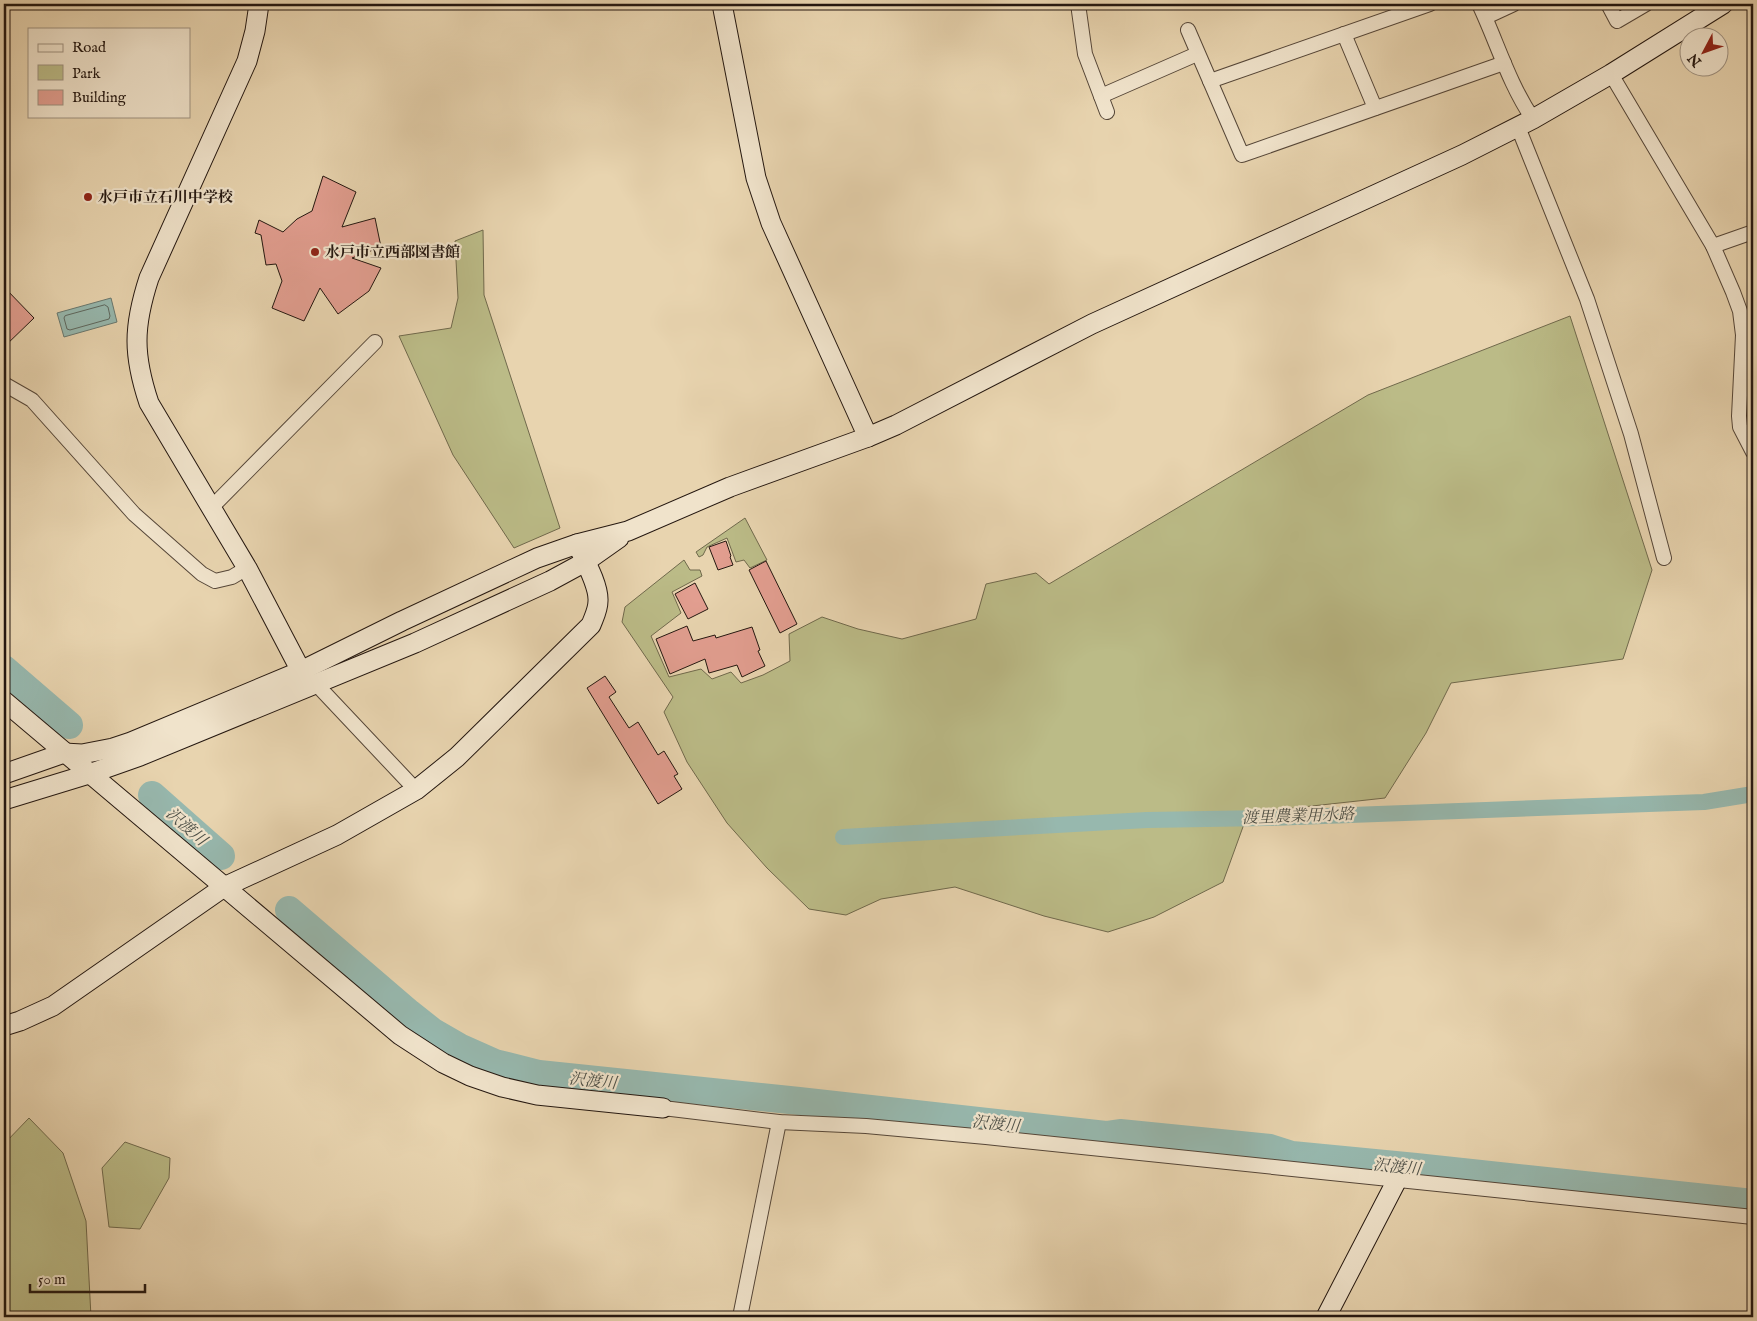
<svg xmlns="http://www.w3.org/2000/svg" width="1757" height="1321" font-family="'IM FELL English','Noto Serif JP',serif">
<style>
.green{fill:#bbbb87;stroke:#70694c}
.water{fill:#97b8ae;stroke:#69786f}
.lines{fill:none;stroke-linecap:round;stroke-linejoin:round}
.shore{stroke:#5e685f;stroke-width:1}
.canal{stroke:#97b8ae;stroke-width:16}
.river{stroke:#97b8ae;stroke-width:28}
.building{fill:#e29e90;stroke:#241710}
.street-casing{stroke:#554638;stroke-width:16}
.secondary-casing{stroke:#241710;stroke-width:21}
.street{stroke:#f0e3cb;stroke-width:14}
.secondary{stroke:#f0e3cb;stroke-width:19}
.poi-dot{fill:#8f2418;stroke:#f0e3cb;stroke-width:2}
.labels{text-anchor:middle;stroke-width:4.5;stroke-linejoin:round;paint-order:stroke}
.poi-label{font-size:15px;font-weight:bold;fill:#241710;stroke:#f0e3cb;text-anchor:start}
.water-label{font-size:16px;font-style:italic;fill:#4c4f47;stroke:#f0e3cb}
</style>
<rect width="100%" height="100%" fill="#e8d4af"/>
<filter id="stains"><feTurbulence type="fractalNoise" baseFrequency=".004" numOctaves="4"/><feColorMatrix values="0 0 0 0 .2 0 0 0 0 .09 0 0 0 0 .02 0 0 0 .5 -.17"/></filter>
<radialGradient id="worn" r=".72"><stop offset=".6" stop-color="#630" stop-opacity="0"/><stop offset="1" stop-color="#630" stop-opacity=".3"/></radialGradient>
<!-- green -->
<g class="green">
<polygon points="483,230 484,295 560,528 514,548 453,455 399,336 451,328 458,298 455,241"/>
<polygon points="1570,316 1652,570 1623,659 1451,683 1426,733 1385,798 1248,813 1223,882 1154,917 1108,932 1044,916 955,887 881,899 846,915 809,909 767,868 727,823 687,762 664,712 673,697 622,622 625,607 684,560 690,570 700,570 702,576 672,592 681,613 651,636 669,677 701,669 712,679 731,672 741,683 763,675 790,661 789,634 822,617 858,629 902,639 976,619 986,584 1036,573 1049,584 1368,395"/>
<polygon points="745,518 767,560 750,568 744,560 736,562 727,538 707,547 703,555 699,557 696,552"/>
<polygon points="29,1118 63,1153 86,1221 91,1317 4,1317 4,1144"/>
<polygon points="125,1142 170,1158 169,1178 140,1229 109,1227 102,1168"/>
</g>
<!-- water -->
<polygon class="water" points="111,298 117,322 64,337 57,313"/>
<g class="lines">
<!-- shore -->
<polygon class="shore" points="105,305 108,307 110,316 109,319 70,330 67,329 64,318 65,316"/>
<!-- canal -->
<polyline class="canal" points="843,837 1147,820 1267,818 1704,802 1753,794"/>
<!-- river -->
<g class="river">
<polyline points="4,669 69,725"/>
<polyline points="152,795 221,856"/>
<polyline points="289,910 409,1013 433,1032 459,1047 495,1063 539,1074 799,1101 1106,1135 1120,1133 1270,1148 1292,1155 1416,1167 1753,1203"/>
</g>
</g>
<!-- building -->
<g class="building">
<polygon points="323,176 356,192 342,227 375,218 381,247 352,258 381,268 369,291 338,314 320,288 304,321 272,308 282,281 276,264 266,265 261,235 255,233 259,220 283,232 297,219 312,211"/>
<polygon points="4,287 34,318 4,347"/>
<polygon points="726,541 731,556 730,557 733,565 718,570 709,547"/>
<polygon points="766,561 797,624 780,633 749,570"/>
<polygon points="695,583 708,609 688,619 675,594"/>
<polygon points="687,626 693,641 715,635 716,638 752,627 760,650 758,651 765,666 742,677 737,665 709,673 705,659 670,674 656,639"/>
<polygon points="605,676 616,692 609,697 629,728 638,722 658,755 664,751 678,774 674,776 682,789 658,804 587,688"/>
</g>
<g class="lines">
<defs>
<g id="street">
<polyline points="1078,4 1085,54 1107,112"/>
<path d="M1479,4c18,38 30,80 54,115"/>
<polyline points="1608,4 1617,21 1646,4"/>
<polyline points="1486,17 1514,4"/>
<polyline points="1188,30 1242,155 1504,63"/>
<polyline points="1344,34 1375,108"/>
<polyline points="1611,74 1713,246 1733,292 1740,311 1743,335 1739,416 1740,427 1753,452"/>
<polyline points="1210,81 1430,4"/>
<polyline points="1101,96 1197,54"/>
<polyline points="1518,127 1587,299 1631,434 1664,558"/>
<polyline points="1713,246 1753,232"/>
<polyline points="4,384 32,400 134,514 202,574 215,581 232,577 247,568"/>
<polyline points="211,508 375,342"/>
<polyline points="317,685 416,790"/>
<polyline points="663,1108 779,1122 866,1126 986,1137 1753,1217"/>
<polyline points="740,1317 779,1122"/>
</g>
<g id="secondary">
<path d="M259,4l-4,27 -8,30 -98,217c-16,49 -16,77 0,125l98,165 54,103"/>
<polyline points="722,4 756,178 771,223 868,437"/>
<polyline points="4,701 400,1035 443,1063 470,1076 502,1087 537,1095 663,1108"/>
<polyline points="4,774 64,753 82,754 113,748 131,742 301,671 402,621 537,558 577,544 628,531 730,487 868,437 896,425 1092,324 1462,155 1533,119 1611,74 1723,4"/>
<polyline points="4,800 89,774 140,756 415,643 550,581 585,562 619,538"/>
<path d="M4,1026l16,-5 33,-15 171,-119 113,-52 79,-45 41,-33 134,-132c3,-8 7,-15 7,-24 1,-16 -14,-42 -21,-57"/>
<polyline points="1326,1317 1397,1180"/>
</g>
</defs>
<!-- street casing -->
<use href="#street" class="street-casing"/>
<!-- secondary casing -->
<use href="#secondary" class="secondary-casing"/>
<!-- street -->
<use href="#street" class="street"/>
<!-- secondary -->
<use href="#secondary" class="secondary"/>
</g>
<!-- markers -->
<g class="poi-dot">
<circle cx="88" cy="197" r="5"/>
<circle cx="315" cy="252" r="5"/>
</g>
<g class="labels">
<!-- poi labels -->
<g class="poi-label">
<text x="98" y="202">水戸市立石川中学校</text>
<text x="325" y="257">水戸市立西部図書館</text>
</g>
<!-- water labels -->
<g class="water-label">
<text transform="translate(1298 815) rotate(-2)" y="6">渡里農業用水路</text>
<text transform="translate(187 826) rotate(41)" y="6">沢渡川</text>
<text transform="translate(593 1080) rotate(6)" y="6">沢渡川</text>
<text transform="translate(996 1123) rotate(6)" y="6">沢渡川</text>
<text transform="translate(1397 1166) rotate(6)" y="6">沢渡川</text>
</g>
</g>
<!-- margin -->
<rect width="1757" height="1321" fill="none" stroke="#e8d4af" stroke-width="20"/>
<rect x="5" y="5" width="1747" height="1311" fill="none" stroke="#241710" stroke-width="2.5"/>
<rect x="10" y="10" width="1737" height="1301" fill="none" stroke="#241710"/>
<!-- legend -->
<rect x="28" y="28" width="162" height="90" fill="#f0e3cb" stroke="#9e9180"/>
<rect x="38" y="44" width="25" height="8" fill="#f0e3cb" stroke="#9e9180"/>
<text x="72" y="52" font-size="15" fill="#241710">Road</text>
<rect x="38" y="65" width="25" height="15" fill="#bbbb87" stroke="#9e9180"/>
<text x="72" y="78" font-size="15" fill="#241710">Park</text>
<rect x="38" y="90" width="25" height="15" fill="#e29e90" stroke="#9e9180"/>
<text x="72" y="102" font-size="15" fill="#241710">Building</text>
<!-- north arrow -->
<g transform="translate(1704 52) rotate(229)"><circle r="24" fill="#f0e3cb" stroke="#9e9180"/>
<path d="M0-4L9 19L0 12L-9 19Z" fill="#8f2418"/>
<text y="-8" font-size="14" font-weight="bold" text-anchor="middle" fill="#241710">N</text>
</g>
<!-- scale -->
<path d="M30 1284v8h115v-8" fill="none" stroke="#241710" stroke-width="2.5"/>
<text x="38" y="1284" font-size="15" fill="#241710" stroke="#f0e3cb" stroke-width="4" paint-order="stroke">50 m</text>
<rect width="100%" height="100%" filter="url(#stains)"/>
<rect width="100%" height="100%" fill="url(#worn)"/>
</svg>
